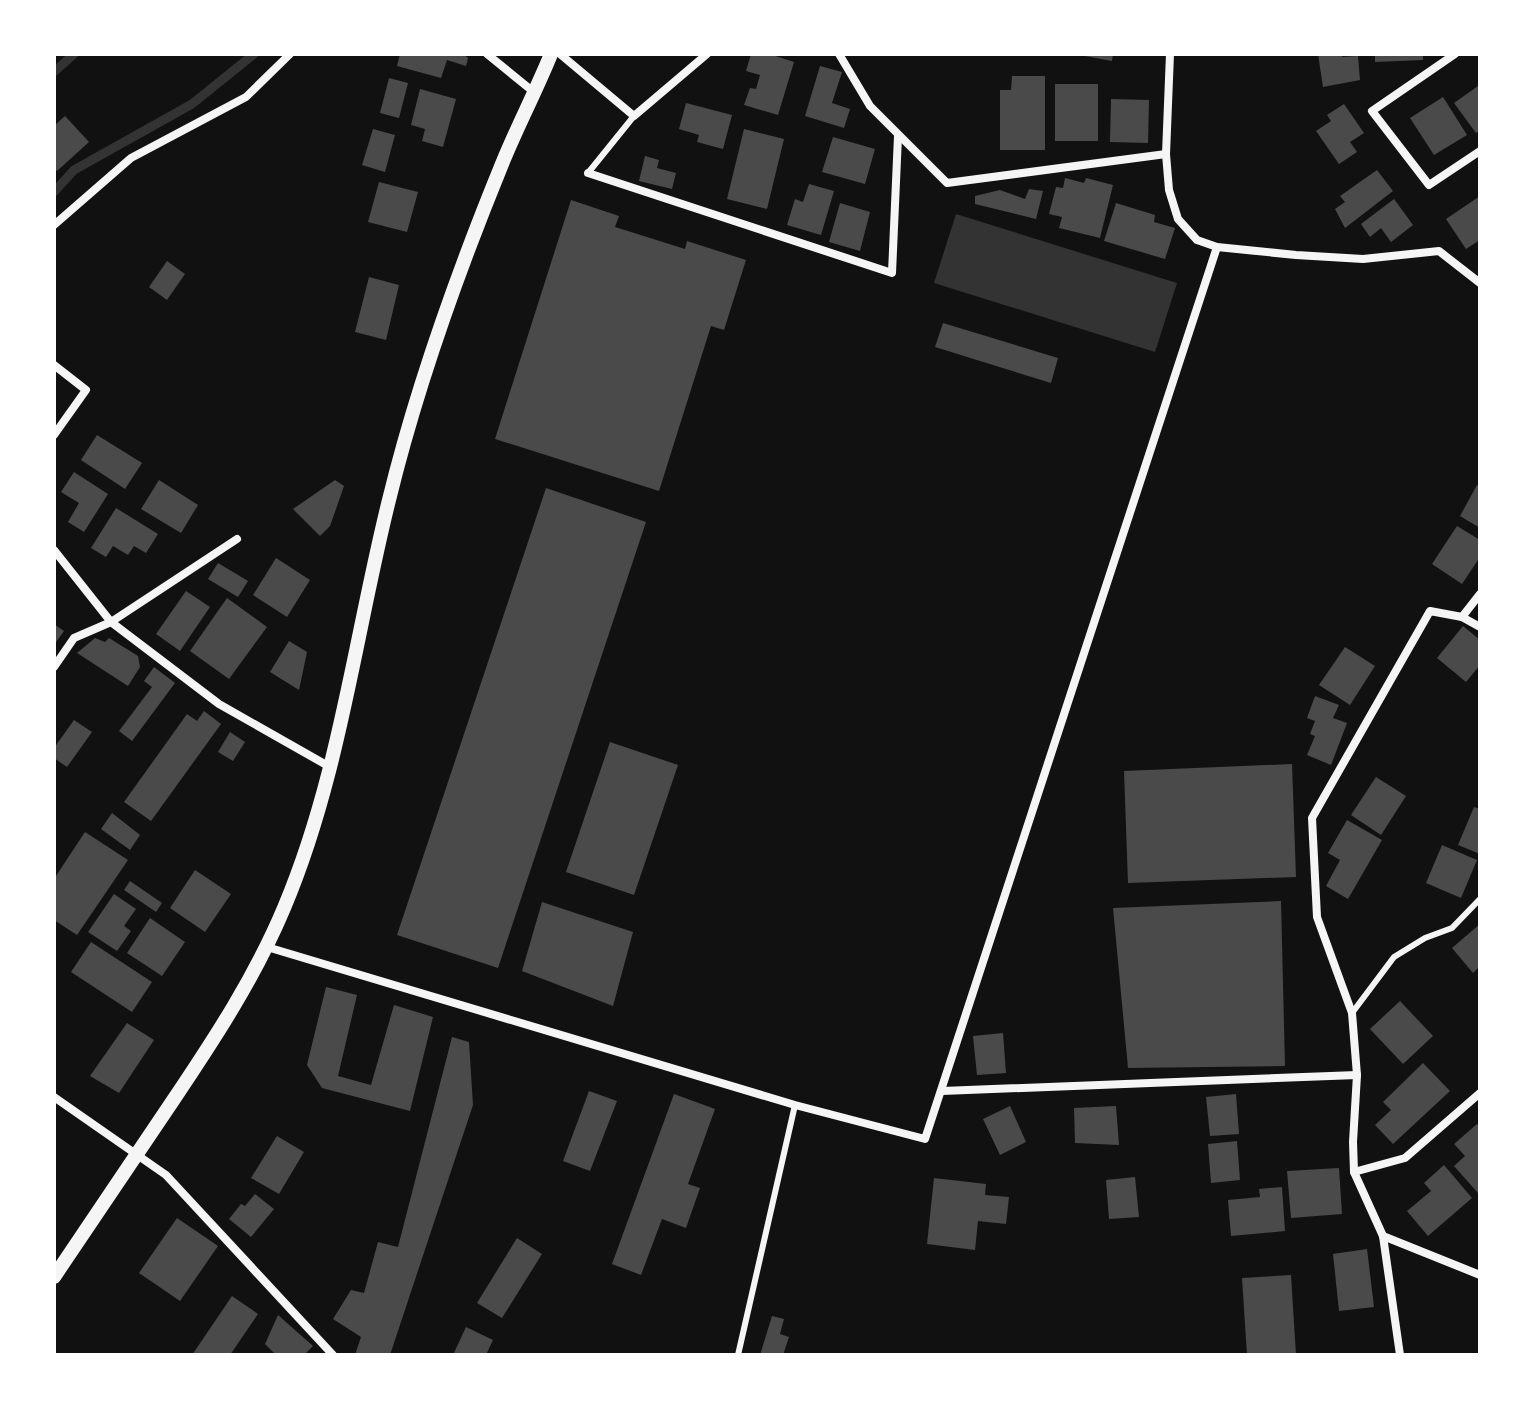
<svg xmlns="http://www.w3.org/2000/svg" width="1534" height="1409" font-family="'IBM Plex Sans',sans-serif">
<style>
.water{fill:#333}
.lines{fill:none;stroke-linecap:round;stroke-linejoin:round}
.stream{stroke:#333;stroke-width:9}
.building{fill:#4a4a4a}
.service{stroke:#f5f5f5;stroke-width:6}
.minor{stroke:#f5f5f5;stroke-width:8}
.tertiary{stroke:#f5f5f5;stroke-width:14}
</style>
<rect width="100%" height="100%" fill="#111"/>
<!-- water -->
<polygon class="water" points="956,214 1177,283 1155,352 934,283"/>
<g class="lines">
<!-- stream -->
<g class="stream">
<polyline points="54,72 74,54"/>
<polyline points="54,192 74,170 192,104 254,54"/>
</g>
</g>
<!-- building -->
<g class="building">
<polygon points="400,54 463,54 468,58 466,66 447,60 441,78 397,66"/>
<polygon points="751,54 769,54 794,62 778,115 744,105 750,88 756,89 760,75 746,71"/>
<polygon points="1074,54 1113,54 1112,61"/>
<polygon points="1318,54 1342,54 1342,57 1358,56 1360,80 1323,87"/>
<polygon points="1375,54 1423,54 1423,60 1375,62"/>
<polygon points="820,66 842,72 832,103 850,109 844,128 805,116"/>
<polygon points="1012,76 1045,76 1045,150 1000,150 1000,90 1011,90"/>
<polygon points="389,78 408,83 399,118 380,113"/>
<rect x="1055" y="84" width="43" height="57"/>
<polygon points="1478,86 1480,130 1476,133 1454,103"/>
<polygon points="420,89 456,99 443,147 422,141 425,129 411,125"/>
<polygon points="1443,97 1467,135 1434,155 1410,118"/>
<polygon points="1111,99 1149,100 1148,143 1110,142"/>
<polygon points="686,103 732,115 723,149 697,142 699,135 679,129"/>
<polygon points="1344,104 1364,133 1350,142 1357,152 1339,164 1316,131 1331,121 1327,115"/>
<polygon points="65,116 89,142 57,171 54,168 54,126"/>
<polygon points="373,129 395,135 385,172 362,165"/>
<polygon points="744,129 784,139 767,209 727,199"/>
<polygon points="833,137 875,149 865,184 822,172"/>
<polygon points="645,156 659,160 657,168 676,173 672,189 639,181"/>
<polygon points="1377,170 1393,191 1345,228 1335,209 1345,202 1340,196"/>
<polygon points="1065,178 1084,183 1086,178 1113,185 1100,238 1059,228 1062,217 1049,214 1056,187 1063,188"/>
<polygon points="379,182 418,192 407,232 368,222"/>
<polygon points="809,184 834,191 821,235 787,225 795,199 803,202"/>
<polygon points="1029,189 1043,191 1036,219 975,204 975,196 1000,190 1025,199"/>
<polygon points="1480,196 1480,240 1466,249 1446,219"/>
<polygon points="1394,199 1413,225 1391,242 1381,228 1370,237 1361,224"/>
<polygon points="571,200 619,216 615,227 685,249 687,241 746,260 724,330 711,326 659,491 495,439"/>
<polygon points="840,203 870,212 860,251 829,242"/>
<polygon points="1116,203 1155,215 1154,222 1175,228 1165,259 1104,241"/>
<polygon points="167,261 185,274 167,300 149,287"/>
<polygon points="369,277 399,285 386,340 355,332"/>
<polygon points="943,323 1058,358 1051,383 935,347"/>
<polygon points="97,435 142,463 125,489 81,460"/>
<polygon points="74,472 108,494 84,532 68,522 79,503 61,492"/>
<polygon points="159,480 198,505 181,533 141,509"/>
<polygon points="335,480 344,486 330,526 320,536 293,509"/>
<polygon points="1477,485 1480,487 1480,528 1460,516"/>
<polygon points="546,488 646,522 498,968 397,935"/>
<polygon points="116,508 158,534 146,553 134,546 128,555 113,546 106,557 91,548"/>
<polygon points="1457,526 1480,540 1480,557 1462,584 1432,564"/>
<polygon points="276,558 310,580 287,617 253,595"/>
<polygon points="218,563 248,581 238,597 208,579"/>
<polygon points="186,591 210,607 180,651 156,634"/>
<polygon points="227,598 267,627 229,679 190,651"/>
<polygon points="54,624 64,631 54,645"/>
<polygon points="1463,626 1480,640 1480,665 1466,682 1437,658"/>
<polygon points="95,638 105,642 109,638 138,656 140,667 128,686 77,653"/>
<polygon points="289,641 307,652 299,690 270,672"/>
<polygon points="1345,647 1375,666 1350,705 1319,685"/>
<polygon points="154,667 175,683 132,741 119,731 152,687 144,681"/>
<polygon points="1315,696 1339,705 1333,718 1347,723 1331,765 1307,755 1315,736 1310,734 1315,721 1307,718"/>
<polygon points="204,711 221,724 151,821 124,802 187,714 197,721"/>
<polygon points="74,720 92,732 67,767 54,758 54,748"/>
<polygon points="230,732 245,742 233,761 218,752"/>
<polygon points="610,742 678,765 634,895 566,872"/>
<polygon points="1292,764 1296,877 1128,883 1124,771"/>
<polygon points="1376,777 1406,796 1381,835 1351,815"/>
<polygon points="1474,807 1480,809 1480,854 1458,845"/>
<polygon points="112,813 140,835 130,850 101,829"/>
<polygon points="1347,820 1382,840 1348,899 1326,886 1340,860 1328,853"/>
<polygon points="85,832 128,860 77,935 54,920 54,879"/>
<polygon points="1442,845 1477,860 1461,898 1426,883"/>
<polygon points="195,870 231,894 205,932 170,908"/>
<polygon points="130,881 162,903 156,912 124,890"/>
<polygon points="114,894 136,909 124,926 131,931 117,951 88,932"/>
<polygon points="1281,901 1285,1066 1128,1068 1113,908"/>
<polygon points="542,902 633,932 613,1006 522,971"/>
<polygon points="150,918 185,942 162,976 127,953"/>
<polygon points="1480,924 1480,966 1473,973 1452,948"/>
<polygon points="91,942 152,982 132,1012 71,972"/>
<polygon points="326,987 357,995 338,1076 371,1085 394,1005 433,1017 410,1111 322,1088 307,1065"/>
<polygon points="1400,1001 1433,1036 1403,1064 1370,1029"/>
<polygon points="127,1023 154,1040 119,1093 90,1076"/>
<polygon points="1003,1033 1006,1073 977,1075 973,1036"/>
<polygon points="452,1037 469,1042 473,1105 390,1355 355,1355 361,1337 333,1319 351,1290 364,1293 378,1242 398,1247"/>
<polygon points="1423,1063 1450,1091 1393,1144 1375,1125 1391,1110 1383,1102"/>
<polygon points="589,1091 617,1101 590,1171 563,1161"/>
<polygon points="674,1094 715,1109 688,1184 700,1188 686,1228 662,1219 641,1275 612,1264"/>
<polygon points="1236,1094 1239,1134 1210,1136 1206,1097"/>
<polygon points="1010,1106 1026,1142 1000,1155 983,1119"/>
<polygon points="1116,1106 1119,1145 1075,1143 1074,1108"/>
<polygon points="1477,1124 1480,1128 1480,1191 1478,1193 1454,1166 1465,1156 1454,1144"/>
<polygon points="277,1136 304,1152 279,1194 251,1178"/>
<polygon points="1237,1141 1240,1180 1211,1183 1208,1144"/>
<polygon points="1444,1165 1472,1198 1428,1236 1407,1211 1431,1191 1424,1183"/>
<polygon points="1339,1168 1342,1214 1291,1218 1287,1171"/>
<polygon points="1135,1177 1139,1217 1109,1219 1106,1180"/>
<polygon points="934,1178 986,1184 985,1195 1009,1197 1006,1224 978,1221 975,1250 927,1244"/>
<polygon points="1282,1187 1285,1231 1231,1236 1228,1200 1260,1197 1259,1189"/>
<polygon points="255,1194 274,1209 251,1237 229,1219 241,1204 245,1206"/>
<polygon points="177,1218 218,1246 180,1301 139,1273"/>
<polygon points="517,1238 542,1254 502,1318 477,1303"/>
<polygon points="1367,1249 1374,1307 1339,1311 1333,1254"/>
<polygon points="1291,1275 1296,1355 1247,1355 1242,1278"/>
<polygon points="232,1296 258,1314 230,1355 192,1355"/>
<polygon points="278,1315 313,1346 304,1355 276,1355 265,1344"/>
<polygon points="772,1316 784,1319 780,1334 789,1337 783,1355 760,1355"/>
<polygon points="466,1327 493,1340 486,1355 453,1355"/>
</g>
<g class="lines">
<!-- service -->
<g class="service">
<polyline points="588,173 634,116"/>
<polyline points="1352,1013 1394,957 1425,938 1452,928 1480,899"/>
<polyline points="738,1355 795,1105"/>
</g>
<!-- minor -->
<g class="minor">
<polyline points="487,54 535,93"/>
<polyline points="560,54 634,116 707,54"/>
<polyline points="839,54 870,106 947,183 1166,154"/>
<polyline points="1170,54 1166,154 1169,190 1178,219 1197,240 1217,247 1296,255 1363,259 1439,251 1480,283"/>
<polyline points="1455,54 1372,111 1429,185 1480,151"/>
<polyline points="588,173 892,273 898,136"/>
<polyline points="54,225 131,158 246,97 290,54"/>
<polyline points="54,365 86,390 54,435"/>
<polyline points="54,550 111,622 219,704 330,767"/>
<polyline points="1462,617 1480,627"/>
<polyline points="54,667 74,638 111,622 237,539"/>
<polyline points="267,947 795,1105 925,1139 1217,247"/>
<polyline points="942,1091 1357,1075"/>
<polyline points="54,1097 166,1175 333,1355"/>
<polyline points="1354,1172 1405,1158 1480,1093"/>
<polyline points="1383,1236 1480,1275"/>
<polyline points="1400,1355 1383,1236 1354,1172 1353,1142 1357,1075 1352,1013 1317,917 1312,818 1430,611 1462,617 1480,594"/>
</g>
<!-- tertiary -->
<path class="tertiary" d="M54,1277c40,-59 80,-118 120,-178 41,-61 81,-122 110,-191 55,-130 71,-272 105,-408 28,-115 68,-226 113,-336 15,-37 34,-73 49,-110"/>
</g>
<!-- border -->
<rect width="1534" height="1409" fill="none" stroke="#ffffff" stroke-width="112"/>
</svg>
